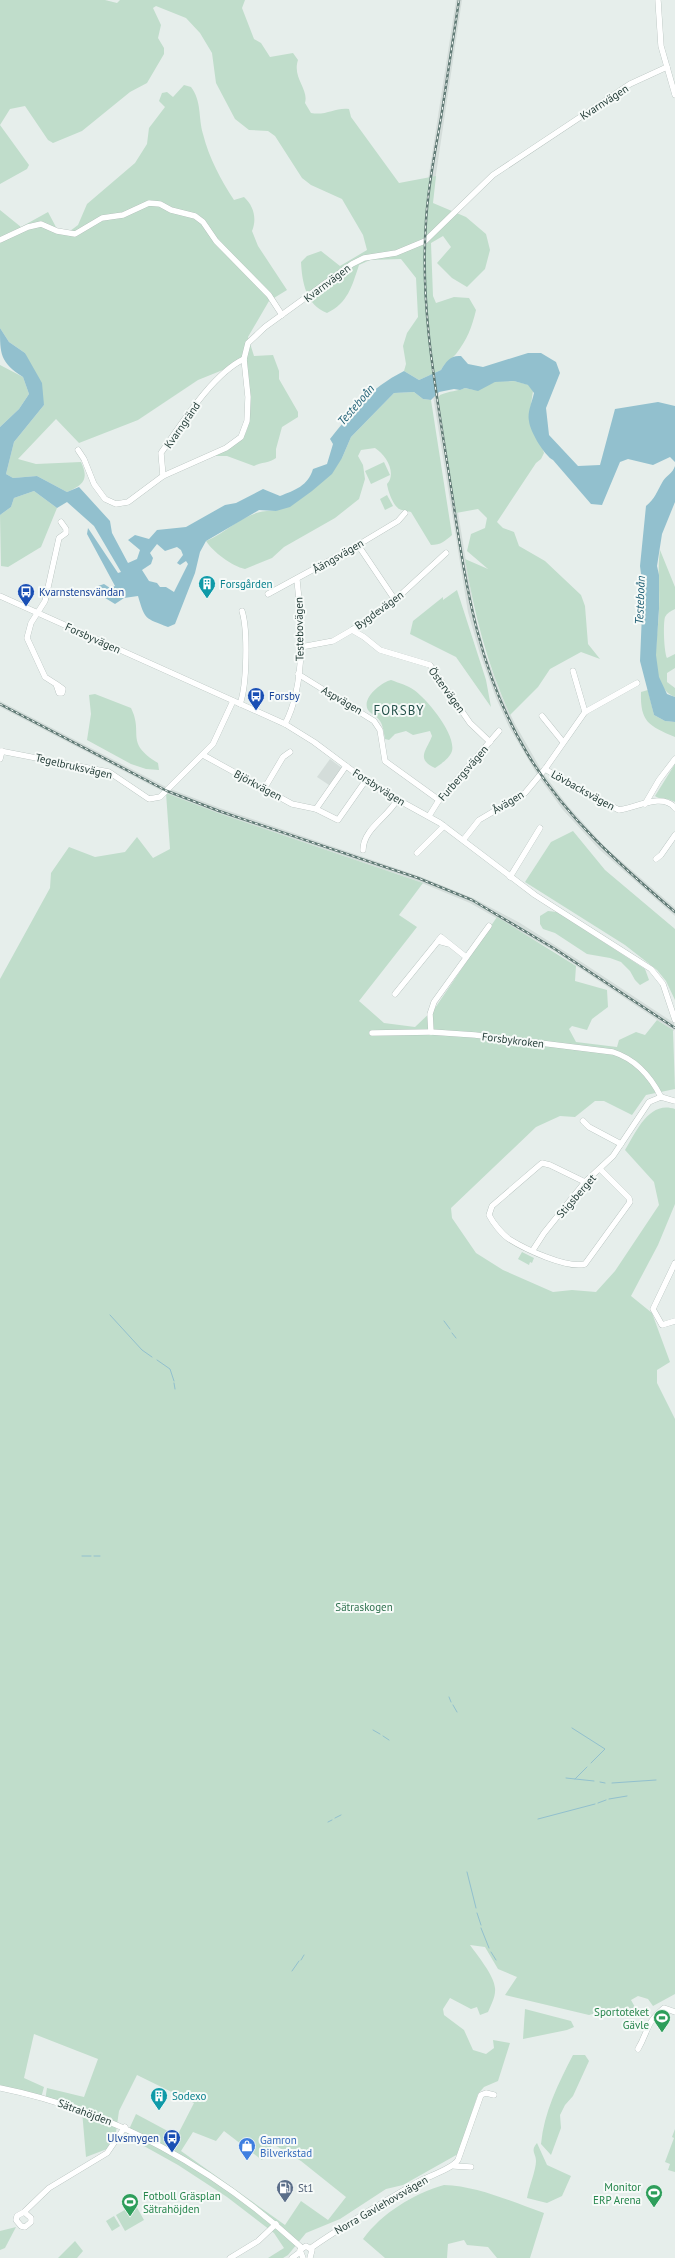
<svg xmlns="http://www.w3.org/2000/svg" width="675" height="2258" font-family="'PT Sans',sans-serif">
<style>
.built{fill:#d4ddda}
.green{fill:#c0ddcb;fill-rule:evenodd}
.water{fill:#92c0ce;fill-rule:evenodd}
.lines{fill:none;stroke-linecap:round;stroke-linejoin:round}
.stream{stroke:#92c0ce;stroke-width:1}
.minor-casing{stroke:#a9b6b2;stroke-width:6}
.minor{stroke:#fff;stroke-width:5.5}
.rail-casing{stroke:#607a75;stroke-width:2.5}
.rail{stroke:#f6faf8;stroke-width:1;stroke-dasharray:3;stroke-linecap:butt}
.labels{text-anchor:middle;stroke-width:4;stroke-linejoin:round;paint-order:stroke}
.street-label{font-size:11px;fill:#263f3a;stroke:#f6faf8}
.culture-label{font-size:11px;fill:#0d838f;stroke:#f6faf8;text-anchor:start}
.transit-label{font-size:11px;fill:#164399;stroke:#f6faf8;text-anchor:start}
.park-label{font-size:11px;fill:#327351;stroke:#f6faf8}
.leisure-label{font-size:11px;fill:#27864d;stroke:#f6faf8;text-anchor:end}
.shop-label{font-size:11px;fill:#366cbe;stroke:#f6faf8;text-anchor:start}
.service-label{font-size:11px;fill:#4e5e75;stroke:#f6faf8;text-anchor:start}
.water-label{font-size:12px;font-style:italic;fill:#236277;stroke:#f6faf8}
.quarter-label{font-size:13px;letter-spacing:1px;fill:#235049;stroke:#f6faf8}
</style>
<rect width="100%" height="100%" fill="#e6eeeb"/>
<!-- built -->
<g class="built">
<polygon points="456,0 462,0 429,221 435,370 474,611 485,652 501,695 515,724 543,773 568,806 604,846 675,908 675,916 600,850 563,810 538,776 509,727 496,698 480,654 468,612 429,371 424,206"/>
<polygon points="0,701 168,788 220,808 419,876 473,898 520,923 583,963 674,1023 674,1031 554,951 470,903 417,881 218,813 166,793 0,707"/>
<polygon points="330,759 342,768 329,785 317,777"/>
</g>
<!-- green -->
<g class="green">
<path d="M0,0h105l12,3 3,-3h125l-3,8 12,31 7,4 9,14 23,-4 5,7c-6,18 11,29 7,43l6,10c15,3 25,-6 38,-4l2,8 48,66 37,-7 -3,27 33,14 20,17 4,16 -5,19 -18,18 -15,-9 -15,-15 14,-16 -8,-11 -12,7 2,53 3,7 18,-6 15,1 7,12c-4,17 -9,30 -20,44 -5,6 -11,8 -15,16l-22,10 -15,-9 2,-7 -3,-18 4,-13 11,-16 -2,-39 -15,-19 -31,1 -11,5c-7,21 -11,38 -32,48 -21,-8 -25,-31 -26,-51l6,-6 14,-5 19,15 27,-16 -4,-15 -21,-36 -31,-14 -9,-7 -27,-42 -7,-5 -19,-1 -14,-11 -19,-36 -4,-30 -12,-20 -14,-15 -30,-12 -3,2 8,17 -3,13 6,10v6l-17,29 -17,9 -48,39 -29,12 -5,-3 -23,-34 -15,3 -10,16 29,40 -2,4 -27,15z"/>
<path d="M184,85l7,2c11,15 7,29 12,47 6,24 18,46 31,66l10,-3c10,9 13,22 8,34l6,15 29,44 -18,11 -21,36 6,19 19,-1 6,16v8l19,33v5l-16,10 -6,22v9c-6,5 -15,4 -22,8l-27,-10h-13c10,-6 24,-12 31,-22 9,-14 1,-56 0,-73l-47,19 -60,40 -59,23 -23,-24 -38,40 18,5 45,-2c8,17 3,23 -14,30l-30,-16 -24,2 -7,-4 8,-32 30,-37 -19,-52 -16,-11 -9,-14v-118l21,17 27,-15 9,17 13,2 8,-6 9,-21 48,-41 12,-19 2,-16 16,-21 -6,-6 3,-8 5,-1 6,5z"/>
<polygon points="0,365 23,377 29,394 19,409 0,427"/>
<path d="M514,381l15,4 4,6 -3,20 14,42 -3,6 -5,4 -39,59 6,6 11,4 5,14 26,15 36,34 4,11 3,38 12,15 -19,-7 -31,17 -12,18 -28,28c-23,-51 -36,-102 -45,-156l23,10 -21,-18 4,-17 14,-6 2,-10 -9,-9 -22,4 -18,-115 2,-3c9,-4 18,-4 25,-7 14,4 15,-1 27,-5 6,-3 16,-1 22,-2z"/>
<path d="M414,392l9,7 8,1 21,135c-7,6 -11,10 -21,10l-20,-33c-3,-1 -6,-1 -9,-2 -8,-1 -14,-19 -15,-26 10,-11 -1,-29 -12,-36l-14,2 -3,6 5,9 2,14 -6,20 -24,19 -51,29 -12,11 -27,11c-13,-3 -32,-17 -39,-28 26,-11 39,-32 70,-30l66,-53 9,-21 43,-44z"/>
<polygon points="384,462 390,475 371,484 365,471"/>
<polygon points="34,491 57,508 41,547 8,567 1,566 0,515 11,507 14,498"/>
<polygon points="387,495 393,506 385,510 380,499"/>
<path d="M660,550l15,37v22c-4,2 -8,4 -10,8 -2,7 -1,35 2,41l8,-4v14l-8,5v9l8,6v9c-29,-12 -16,-63 -16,-88 1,-20 -2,-39 1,-59z"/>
<polygon points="457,590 486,680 491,707 456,657 410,634 413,621 443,597 443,600"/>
<path d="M391,680c8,3 16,5 23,10 13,9 42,44 38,61 -2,7 -11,13 -17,17 -20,-9 -8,-18 -3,-32l-2,-5 -17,4 -7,-4 -11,3 -6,6 -4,-1c-1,-5 -2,-14 -5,-18 -3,-5 -9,-7 -12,-11 -7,-12 14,-28 23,-30z"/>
<path d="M648,690l6,25 11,6 10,1v15c-26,-11 -35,-15 -34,-45z"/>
<path d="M95,694l36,14c13,26 -7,34 27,55l1,7 -13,-1 -15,-5 -44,-24 4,-26 -2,-19z"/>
<path d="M675,764v38c-9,-5 -15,-2 -20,-6z"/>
<path d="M166,793l52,20 205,70 -24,32 18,12 -58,74 25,22 31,4 20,-19 62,-91 79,49 -1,15 32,9 1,17 -16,12 -5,11 -15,-4 -3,3 7,13 41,5 2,-7 17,-8 9,3 12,-15 16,10 2,59 -29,6 -14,20 -28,-14h-9l-20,16 -15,-1 -24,11 -85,81 1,10 24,35 27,17 50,22 19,-2 24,2 19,-21 44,-66 -5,-23 -29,-32c11,-18 24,-50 50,-41v95l-17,41 -27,51 21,17 18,49 -13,8v13l18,36v575l-22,12 -5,-7 -10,-3 -7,4 5,9 -2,2 -22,-2 -23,6 -84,-20 12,-18 -19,-8 -13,-22 -15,-2c7,10 24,30 25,43 1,8 -4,17 -7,24l-8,3 -3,-8 -6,2 -21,-11 -7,11 1,6 20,15 9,20 13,4 8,-6 -1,-8 17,3 -12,38 -14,6 -6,7 -20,60 -55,31 -17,4 -46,30 -34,14 -18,22 -5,3h-15l16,-10 -10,-15 -47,-36 -49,-32 -52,-29 10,-22 41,22 17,-33 -57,-28 -18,36 -3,21 -9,17 -21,8 -4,-46 -37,-11 2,-12 37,9 14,-38 -64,-25 -10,44 20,9 -3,11 -41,-9v-1110l50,-91 1,-15 18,-26 26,10 30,-5 12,-15 16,21 17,-9zM224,2131l38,29 11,-16 28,17 45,36 -18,23 -27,-19 -16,24 -104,-74 12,-19 23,9z"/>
<polygon points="573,831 605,870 675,929 675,1000 666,981 657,970 625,945 525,882 551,842"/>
<polygon points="548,911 557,912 645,969 649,980 640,985 635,980 630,971 621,962 610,958 587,954 555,933 543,929 540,924 540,916"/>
<polygon points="522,1252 534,1258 532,1263 530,1262 529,1265 518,1259"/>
<polygon points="525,2009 571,2021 574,2027 567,2030 523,2039"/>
<path d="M573,2055h12l4,6 -16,35 -8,9 -5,10 1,13 -10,27 -10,-11c3,-32 17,-60 32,-89z"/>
<polygon points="675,2129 675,2172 668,2170 670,2164 665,2162 674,2138 672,2137"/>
<path d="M537,2143l10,22 24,11 -9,20 -15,7 -20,-5c2,-11 9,-28 9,-37 0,-8 -6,-10 1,-18z"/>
<path d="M444,2185c34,1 68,17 100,28l-14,45h-33l-9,-11 -21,-2 -3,-5 -16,4 -1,14h-62l-22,-19c19,-26 50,-45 81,-54z"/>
<polygon points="135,2204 144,2220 125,2231 116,2215"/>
<polygon points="114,2216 120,2226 112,2231 106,2221"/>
<polygon points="16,2227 5,2248 0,2250 0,2231"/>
<polygon points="75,2241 83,2251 77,2258 58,2258"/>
</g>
<!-- water -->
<g class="water">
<path d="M0,328l9,14 16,11 17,30 2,22 -30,37 -8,32 7,4 24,-2 30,16 12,-5 31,34 2,12 16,30 9,-4 3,-9 -12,-10 7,-5 14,4 8,-9 29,-3 39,-22 11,-2 27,-14 17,7c15,-6 28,-10 33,-27l14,-5 6,-20 -3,-5c24,-30 39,-50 74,-68l15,9 22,-10c5,-9 10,-15 20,-14l7,8 15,3 45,-14h13l15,9 4,11 -14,35 3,27 29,31 22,-1 15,-56 43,-7 17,4v56l-5,-5 -17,8 -25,-6 -8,3 -18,43 -11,-1 -38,-44c-8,-4 -23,-28 -24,-39 -2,-8 3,-19 5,-28l-6,-8 -14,-4 -19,1 -17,9 -13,-3 -5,2 -6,-1 -15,3 -8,8 -8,-1 -9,-7 -20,1 -43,44 -9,21 -10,16 -20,17 -22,16 -14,4 -17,-1 -53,31 -6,11 -5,21 -20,51 -7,3c-23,-9 -23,-7 -30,-31l-14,2 -9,6 -13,-8 -4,-10 6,-2 6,4 5,-2 -28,-52 1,-6 30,45 3,-1 -27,-46 -27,-24 -10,6 -23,-17 -20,7 -3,9 -11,8v-88l19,-18 10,-15 -6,-17c-23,-15 -23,-23 -23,-49zM157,544l8,7 12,-4 4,3 2,5 -6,8 3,2 6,-4 2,3 -14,28 -8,-5h-6l-3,-4 -8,-2 -7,-11 9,-6 2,-6 -3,-5z"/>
<path d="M675,466v36l-13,32 -5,32 2,9v34l-3,46 3,22 8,17 8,3v25l-10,-1 -11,-6 -14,-54 3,-72 -3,-23 6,-60c9,-7 11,-15 17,-25 4,-6 9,-7 12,-15z"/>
</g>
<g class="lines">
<!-- stream -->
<g class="stream">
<polyline points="110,1315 142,1350 152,1357"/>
<polyline points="444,1321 450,1329"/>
<polyline points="452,1333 456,1338"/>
<polyline points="157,1360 170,1369 174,1381"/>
<polyline points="174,1383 175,1389"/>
<polyline points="82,1556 91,1556"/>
<polyline points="94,1556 100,1556"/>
<polyline points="449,1697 451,1702"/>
<polyline points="453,1705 457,1712"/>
<polyline points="572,1728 605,1749 591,1763"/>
<polyline points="373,1730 380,1734"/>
<polyline points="383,1736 389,1740"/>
<polyline points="566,1778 594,1781"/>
<polyline points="575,1779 587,1767"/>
<polyline points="600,1782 605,1783"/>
<polyline points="612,1783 656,1780"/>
<polyline points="609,1799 627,1796"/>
<polyline points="598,1803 606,1800"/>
<polyline points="335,1818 341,1815"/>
<polyline points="538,1819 595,1804"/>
<polyline points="328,1822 332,1820"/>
<polyline points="467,1872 476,1908"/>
<polyline points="477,1913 481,1925"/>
<polyline points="481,1928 489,1948"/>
<polyline points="491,1952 496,1960"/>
<polyline points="301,1960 304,1955"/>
<polyline points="292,1971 299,1961"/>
</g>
<defs>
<g id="minor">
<polyline points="658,0 661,46 675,95"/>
<polyline points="0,240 28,227 41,224 57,231 75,234 102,218 123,215 149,203 160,204 171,210 195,216 203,222 216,241 269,295 282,315"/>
<polyline points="78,450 84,459 94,484 105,499 116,504 128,502 163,476 226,448 241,437 247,421 248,397 244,359 248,343 265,327 352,264 364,258 396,253 425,241 493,175 630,84 667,67"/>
<path d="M163,476l-2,-23c20,-28 51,-79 83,-94"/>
<polyline points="358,545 395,600"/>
<polyline points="268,594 358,545 398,521 405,513"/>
<polyline points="0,596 285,724 314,742 373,786 440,823 535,895 651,969 663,984 675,1020"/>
<polyline points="352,630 364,637 380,650 430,665 470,723 490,742"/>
<polyline points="301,647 333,641 352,630 395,600 446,553"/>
<polyline points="573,671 585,712"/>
<polyline points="298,674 374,721 380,730 385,761 439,800"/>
<polyline points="56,684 63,689 62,693 59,693 56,684 45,677 27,638 31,623 45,601 59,538 66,533 66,529 61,522"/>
<path d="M240,704c7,-19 8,-74 2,-93"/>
<polyline points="542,716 563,742"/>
<path d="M285,724c21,-40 17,-101 12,-144"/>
<polyline points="0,751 109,772 149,799 160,797 213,744 233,701"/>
<polyline points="203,755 292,804 316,809 338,820 366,780"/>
<polyline points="0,759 2,751"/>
<path d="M545,769l26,16 48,25c16,-2 44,-18 56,-2"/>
<polyline points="264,789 283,757 290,752"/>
<polyline points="645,804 659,780 675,759"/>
<polyline points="316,809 346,766"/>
<polyline points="429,816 439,800 499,731"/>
<polyline points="464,839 479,820 525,793 545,769 585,712 637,683"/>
<path d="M363,850c0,-21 25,-33 34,-50"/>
<polyline points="417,853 444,826"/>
<polyline points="656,859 661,855 675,835"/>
<polyline points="510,877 540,828"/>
<path d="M489,926l-55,76 -4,12 1,18 44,3 138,17c22,7 38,25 48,45"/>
<polyline points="449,944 438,941 441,937 466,957"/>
<polyline points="395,994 438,941"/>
<polyline points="372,1033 431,1032"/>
<polyline points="583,1121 589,1127 621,1144"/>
<path d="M585,1182l-35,-17 -8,-2 -50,43 -3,9c4,8 13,19 20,24 16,10 58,30 76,25l45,-62 -1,-4 -29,-29"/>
<polyline points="533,1250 544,1233 585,1182 613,1156 649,1102 661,1097 675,1101"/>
<polyline points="675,1263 653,1309 662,1325 675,1321"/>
<path d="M638,2049c11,-19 7,-25 26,-41l11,4"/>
<path d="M0,2088c114,23 216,81 302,160"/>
<polyline points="454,2166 471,2167"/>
<polyline points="24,2212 31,2218 31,2222 25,2227 21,2226 16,2220 17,2216 24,2212 49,2188 107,2153 125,2127"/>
<path d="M311,2248c34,-24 71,-45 107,-66 11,-6 34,-13 40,-22l23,-65 5,-2 8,2"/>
<polyline points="230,2258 258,2241 276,2224"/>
<polyline points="292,2258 300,2252"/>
<polyline points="303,2258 300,2250 306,2246 312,2250 310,2258"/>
</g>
</defs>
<!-- minor casing -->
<use href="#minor" class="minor-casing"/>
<!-- minor -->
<use href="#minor" class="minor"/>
<defs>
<g id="rail">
<path d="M459,0c-6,39 -12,79 -18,118 -6,34 -13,68 -15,103 -6,84 9,164 22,247 16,101 25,195 79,285 38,64 92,111 148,159"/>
<polyline points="0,704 167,791 219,811 418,878 472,900 555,949 675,1028"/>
</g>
</defs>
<!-- rail casing -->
<use href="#rail" class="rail-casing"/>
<!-- rail -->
<use href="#rail" class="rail"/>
</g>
<!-- icons -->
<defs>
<symbol id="building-pin" viewBox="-11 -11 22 30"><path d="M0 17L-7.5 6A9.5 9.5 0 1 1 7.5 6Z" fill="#0f9aa8" stroke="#f6faf8"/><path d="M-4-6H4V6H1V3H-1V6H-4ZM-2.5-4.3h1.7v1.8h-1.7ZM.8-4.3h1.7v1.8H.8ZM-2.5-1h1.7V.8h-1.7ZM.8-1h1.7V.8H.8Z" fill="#fff"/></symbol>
<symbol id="bus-pin" viewBox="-11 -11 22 30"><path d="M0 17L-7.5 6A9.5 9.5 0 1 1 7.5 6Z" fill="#1a4fb4" stroke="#f6faf8"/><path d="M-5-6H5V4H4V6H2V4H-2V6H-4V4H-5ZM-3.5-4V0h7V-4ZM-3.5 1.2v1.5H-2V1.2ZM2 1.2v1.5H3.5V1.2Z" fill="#fff"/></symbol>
<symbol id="stadium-pin" viewBox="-11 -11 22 30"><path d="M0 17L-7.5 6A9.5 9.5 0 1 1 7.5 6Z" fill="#2e9e5b" stroke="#f6faf8"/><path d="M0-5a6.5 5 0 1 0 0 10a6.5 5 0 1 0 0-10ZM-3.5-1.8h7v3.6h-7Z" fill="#fff"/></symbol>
<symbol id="shop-pin" viewBox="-11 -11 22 30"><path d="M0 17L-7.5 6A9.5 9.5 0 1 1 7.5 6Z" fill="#3f7fe0" stroke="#f6faf8"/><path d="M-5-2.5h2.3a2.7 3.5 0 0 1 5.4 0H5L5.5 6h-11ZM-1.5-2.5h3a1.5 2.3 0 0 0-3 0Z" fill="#fff"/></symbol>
<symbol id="fuel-pin" viewBox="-11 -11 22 30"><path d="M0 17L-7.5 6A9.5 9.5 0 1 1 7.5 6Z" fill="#5c6f8a" stroke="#f6faf8"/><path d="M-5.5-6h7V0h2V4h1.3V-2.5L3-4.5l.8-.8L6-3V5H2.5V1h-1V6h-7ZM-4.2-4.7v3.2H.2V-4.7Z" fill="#fff"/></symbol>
</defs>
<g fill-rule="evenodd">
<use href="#building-pin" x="197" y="574" width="20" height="27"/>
<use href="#bus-pin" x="16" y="582" width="20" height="27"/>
<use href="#bus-pin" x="246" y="686" width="20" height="27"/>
<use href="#stadium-pin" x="652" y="2008" width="20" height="27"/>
<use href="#building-pin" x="149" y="2086" width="20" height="27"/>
<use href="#bus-pin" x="162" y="2128" width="20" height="27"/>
<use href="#shop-pin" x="237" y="2136" width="20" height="27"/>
<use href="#fuel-pin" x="275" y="2178" width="20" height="27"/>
<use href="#stadium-pin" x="644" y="2183" width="20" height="27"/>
<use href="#stadium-pin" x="120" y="2192" width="20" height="27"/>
</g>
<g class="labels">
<!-- street labels -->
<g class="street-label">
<text transform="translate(604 102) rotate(-33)" y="4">Kvarnvägen</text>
<text transform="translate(327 283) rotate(-37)" y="4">Kvarnvägen</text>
<text transform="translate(182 425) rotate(-55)" y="4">Kvarngränd</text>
<text transform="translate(338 556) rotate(-30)" y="4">Åängsvägen</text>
<text transform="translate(379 610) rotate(-36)" y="4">Bygdevägen</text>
<text transform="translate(299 629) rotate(-91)" y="4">Testebovägen</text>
<text transform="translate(93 638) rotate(24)" y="4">Forsbyvägen</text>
<text transform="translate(447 690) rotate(54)" y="4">Östervägen</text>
<text transform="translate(342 700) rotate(30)" y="4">Aspvägen</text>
<text transform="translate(74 766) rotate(13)" y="4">Tegelbruksvägen</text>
<text transform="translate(463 773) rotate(-49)" y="4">Furbergsvägen</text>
<text transform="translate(258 785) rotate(28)" y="4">Björkvägen</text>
<text transform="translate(379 787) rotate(32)" y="4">Forsbyvägen</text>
<text transform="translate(583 790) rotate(29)" y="4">Lövbacksvägen</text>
<text transform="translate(508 802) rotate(-31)" y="4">Åvägen</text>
<text transform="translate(513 1040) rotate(7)" y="4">Forsbykroken</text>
<text transform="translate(576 1196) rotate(-49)" y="4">Stigsberget</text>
<text transform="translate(85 2112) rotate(20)" y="4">Sätrahöjden</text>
<text transform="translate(381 2205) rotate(-30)" y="4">Norra Gavlehovsvägen</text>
</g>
<!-- culture labels -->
<g class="culture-label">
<text x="220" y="588">Forsgården</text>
<text x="172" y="2100">Sodexo</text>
</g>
<!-- transit labels -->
<g class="transit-label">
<text x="39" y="596">Kvarnstensvändan</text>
<text x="269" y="700">Forsby</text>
<text x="159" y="2142" text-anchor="end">Ulvsmygen</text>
</g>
<!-- park labels -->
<g class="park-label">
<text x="364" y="1611">Sätraskogen</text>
</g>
<!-- leisure labels -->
<g class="leisure-label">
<text x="649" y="2016">Sportoteket<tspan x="649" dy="13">Gävle</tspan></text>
<text x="641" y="2191">Monitor<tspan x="641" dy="13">ERP Arena</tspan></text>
<text x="143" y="2200" text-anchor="start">Fotboll Gräsplan<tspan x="143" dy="13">Sätrahöjden</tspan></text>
</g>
<!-- shop labels -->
<g class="shop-label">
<text x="260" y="2144">Gamron<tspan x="260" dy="13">Bilverkstad</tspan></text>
</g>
<!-- service labels -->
<g class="service-label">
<text x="298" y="2192">St1</text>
</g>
<!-- water labels -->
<g class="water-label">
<text transform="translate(356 405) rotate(-49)" y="4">Testeboån</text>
<text transform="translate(640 600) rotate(-88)" y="4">Testeboån</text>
</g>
<!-- quarter labels -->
<g class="quarter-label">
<text x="399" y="715">FORSBY</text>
</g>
</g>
</svg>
